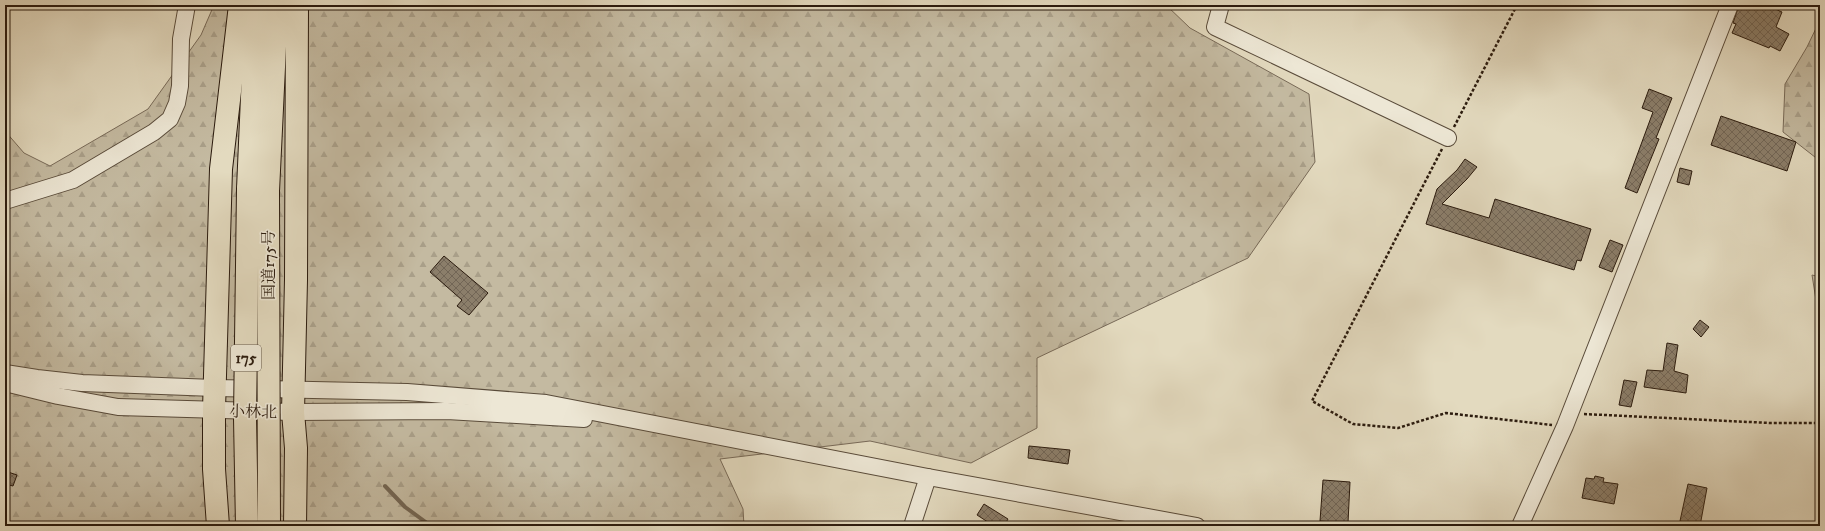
<svg xmlns="http://www.w3.org/2000/svg" width="1825" height="531" font-family="'IM FELL DW Pica','Noto Serif JP',serif">
<style>
.forest{fill:url(#forest-firs);stroke:#786a58}
.lines{fill:none;stroke-linecap:round;stroke-linejoin:round}
.stream{stroke:#746754;stroke-width:4}
.building{fill:url(#building-cross-hatch);stroke:#2b1b0e}
.minor-casing{stroke:#594b3a;stroke-width:18}
.highway-casing{stroke:#2b1b0e;stroke-width:24}
.path{stroke:#2b1b0e;stroke-width:2.5;stroke-dasharray:3 2;stroke-linecap:butt}
.minor{stroke:#ede7d5;stroke-width:16}
.highway{stroke:#e3dabf;stroke-width:22}
.highway-bridge-casing{stroke:#2b1b0e;stroke-width:24;stroke-linecap:butt}
.highway-bridge{stroke:#e3dabf;stroke-width:22}
.labels{text-anchor:middle;stroke-width:3.5;stroke-linejoin:round;paint-order:stroke}
.shield{fill:#ede7d5;stroke:#65584a;stroke-width:1}
.shield-label{font-size:15px;font-weight:bold;fill:#2b1b0e}
.street-label{font-size:16px;fill:#2b1b0e;stroke:#ede7d5}
</style>
<defs>
<pattern id="forest-firs" width="22" height="20" patternUnits="userSpaceOnUse"><rect width="22" height="20" fill="#c4baa1"/><path d="M5 1l3.5 6h-7zM16 11l3.5 6h-7z" fill="#a99f89"/></pattern>
<pattern id="building-cross-hatch" width="8" height="8" patternUnits="userSpaceOnUse"><rect width="8" height="8" fill="#8b7e6a"/><path d="M0 0l8 8M0 8l8-8" fill="none" stroke="#726656"/></pattern>
</defs>
<rect width="100%" height="100%" fill="#e3dabf"/>
<filter id="stains"><feTurbulence type="fractalNoise" baseFrequency=".005" numOctaves="4"/><feColorMatrix values="0 0 0 0 .2 0 0 0 0 .09 0 0 0 0 .02 0 0 0 .5 -.17"/></filter>
<radialGradient id="worn" r=".72"><stop offset=".6" stop-color="#630" stop-opacity="0"/><stop offset="1" stop-color="#630" stop-opacity=".3"/></radialGradient>
<!-- forest -->
<g class="forest">
<polygon points="214,5 1166,5 1190,28 1309,94 1315,162 1248,258 1037,358 1037,428 971,463 870,441 720,459 743,509 744,526 5,526 5,131 24,153 50,166 148,109 201,35"/>
<polygon points="1820,20 1820,161 1783,132 1785,84 1807,47"/>
<polygon points="1812,275 1820,277 1820,325"/>
</g>
<g class="lines">
<!-- stream -->
<polyline class="stream" points="385,486 405,507 431,526"/>
</g>
<!-- building -->
<g class="building">
<polygon points="1739,5 1766,5 1782,12 1776,27 1789,34 1780,51 1770,46 1769,48 1732,33 1736,24 1733,23"/>
<polygon points="1649,89 1672,98 1656,138 1659,139 1637,193 1625,188 1653,112 1642,108"/>
<polygon points="1721,116 1796,142 1787,171 1711,145"/>
<polygon points="1465,159 1477,167 1467,179 1442,204 1489,218 1495,199 1591,229 1581,261 1577,260 1574,270 1426,224 1437,189 1457,170"/>
<polygon points="1680,168 1692,171 1689,185 1677,182"/>
<polygon points="1610,240 1623,245 1612,272 1599,267"/>
<polygon points="444,256 488,293 469,315 457,306 462,300 430,272"/>
<polygon points="1700,320 1709,327 1701,337 1693,329"/>
<polygon points="1667,343 1678,345 1674,371 1688,375 1686,393 1644,387 1647,370 1663,371"/>
<polygon points="1624,380 1637,382 1631,407 1619,405"/>
<polygon points="1029,446 1070,450 1068,464 1028,458"/>
<polygon points="5,471 17,475 13,486 5,484"/>
<polygon points="1595,476 1604,478 1603,482 1618,484 1614,504 1582,498 1586,478 1594,479"/>
<polygon points="1323,480 1350,482 1348,523 1320,521"/>
<polygon points="1688,484 1707,488 1700,526 1687,526 1688,523 1680,521"/>
<polygon points="984,504 1008,519 1004,526 994,526 977,515"/>
</g>
<g class="lines">
<defs>
<g id="minor">
<polyline points="1221,5 1215,27 1448,138"/>
<polyline points="5,201 73,180 154,132 170,119 177,103 180,86 181,39 187,5"/>
<polyline points="5,373 37,378 82,383 214,388 407,392 546,403 928,477 1197,526"/>
<polyline points="5,383 58,396 118,407 293,412 447,411 584,419"/>
<polyline points="912,526 928,477"/>
<polyline points="1520,526 1565,426 1730,5"/>
</g>
<g id="highway">
<polyline points="248,189 256,5"/>
<polyline points="268,191 277,5"/>
<polyline points="218,526 214,469 214,410 221,169 240,5"/>
<polyline points="295,526 296,448 293,412 296,280 297,5"/>
</g>
</defs>
<!-- minor casing -->
<use href="#minor" class="minor-casing"/>
<!-- highway casing -->
<use href="#highway" class="highway-casing"/>
<!-- path -->
<g class="path">
<polyline points="1454,127 1517,5"/>
<polyline points="1442,149 1312,401 1353,424 1398,428 1446,413 1552,425"/>
<polyline points="1584,414 1770,423 1820,423"/>
</g>
<!-- minor -->
<use href="#minor" class="minor"/>
<!-- highway -->
<use href="#highway" class="highway"/>
<defs>
<g id="highway-bridge">
<polyline points="268,191 269,526"/>
<polyline points="247,526 245,418 248,189"/>
</g>
</defs>
<!-- highway-bridge casing -->
<use href="#highway-bridge" class="highway-bridge-casing"/>
<!-- highway-bridge -->
<use href="#highway-bridge" class="highway-bridge"/>
</g>
<g class="labels">
<!-- shield labels -->
<rect class="shield" x="231" y="345" width="30" height="26" rx="3"/>
<g class="shield-label">
<text x="246" y="363">175</text>
</g>
<!-- street labels -->
<g class="street-label">
<text transform="translate(268 265) rotate(-90)" y="6">国道175号</text>
<text transform="translate(253 411) rotate(1)" y="6">小林北</text>
</g>
</g>
<!-- margin -->
<rect width="1825" height="531" fill="none" stroke="#e3dabf" stroke-width="20"/>
<rect x="6" y="6" width="1813" height="519" fill="none" stroke="#2b1b0e" stroke-width="2"/>
<rect x="10" y="10" width="1805" height="511" fill="none" stroke="#2b1b0e"/>
<rect width="100%" height="100%" filter="url(#stains)"/>
<rect width="100%" height="100%" fill="url(#worn)"/>
</svg>
